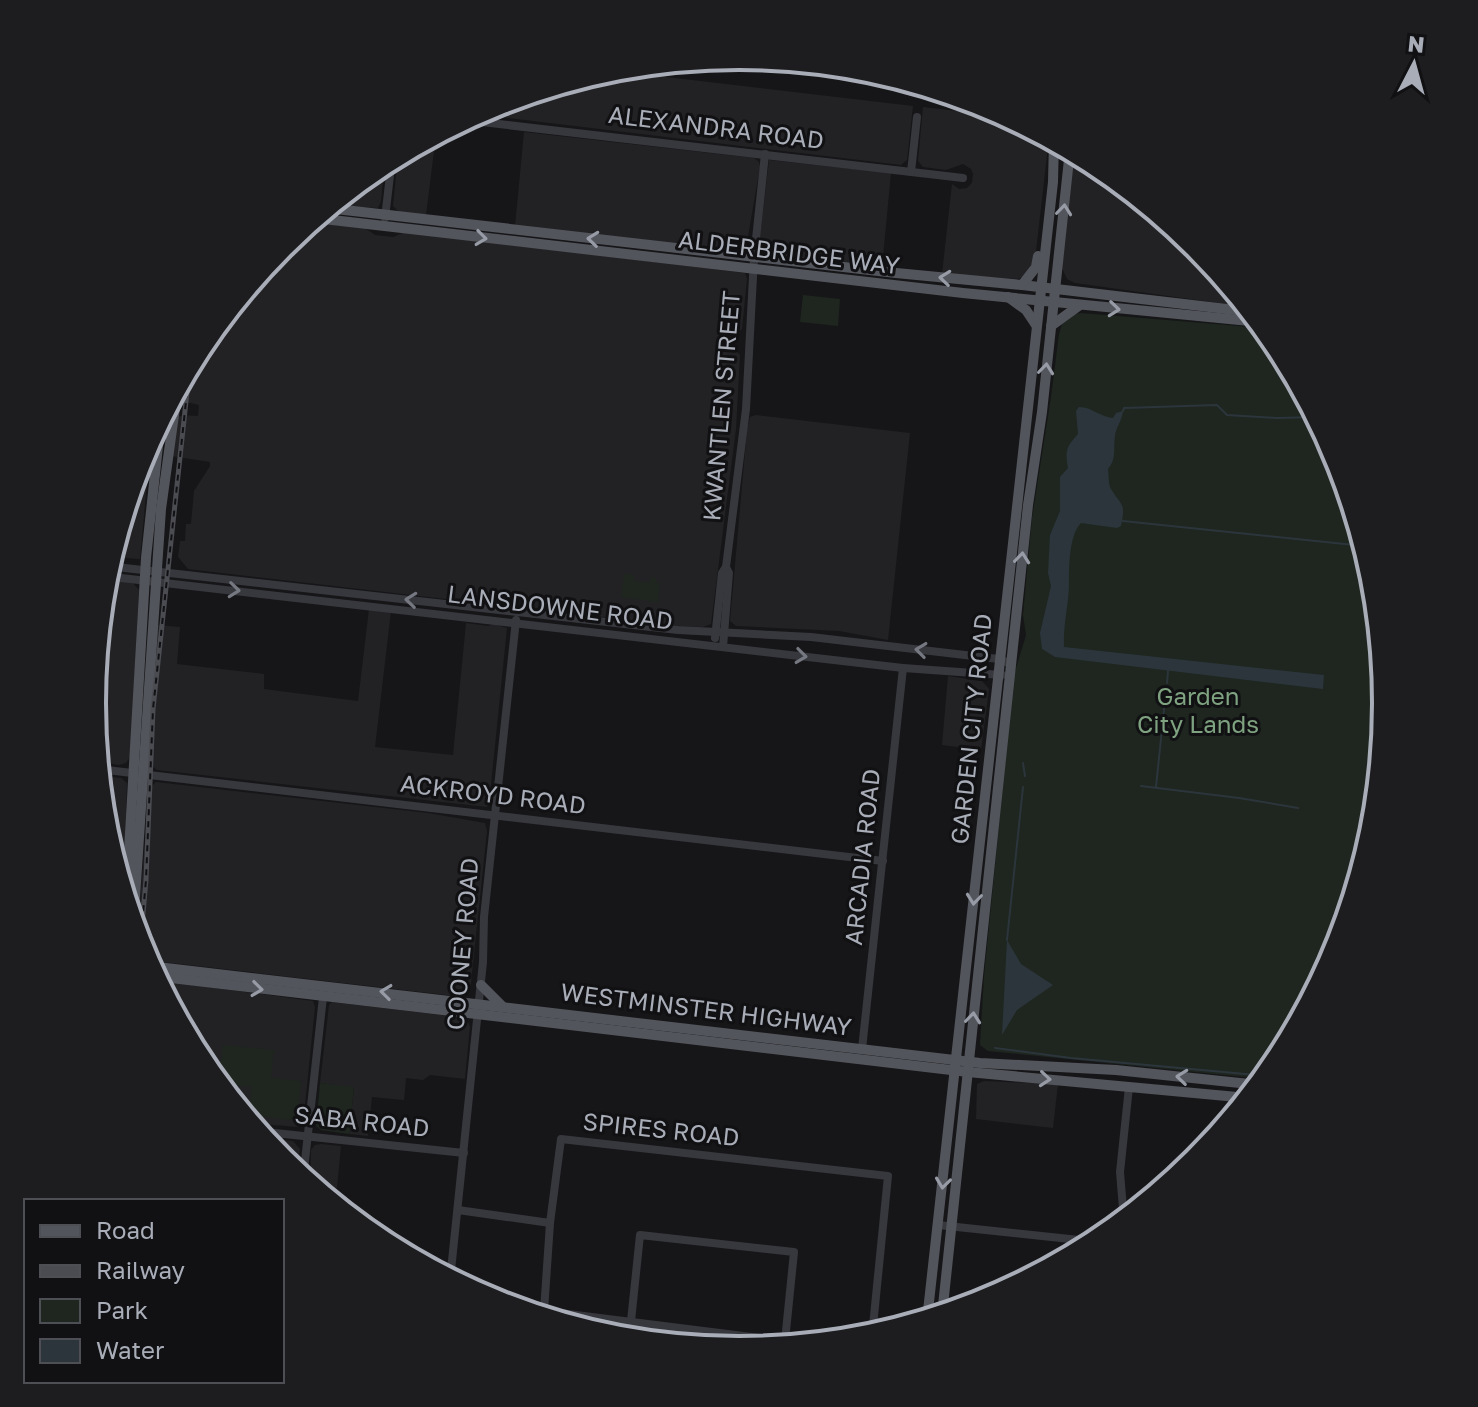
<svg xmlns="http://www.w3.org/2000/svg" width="1478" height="1407" font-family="'Golos Text',sans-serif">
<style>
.built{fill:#222225}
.green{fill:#1e261f}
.water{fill:#2c353c}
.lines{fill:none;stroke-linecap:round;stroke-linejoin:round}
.stream{stroke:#2c353c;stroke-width:2}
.minor{stroke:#37383d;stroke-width:8}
.major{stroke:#53555c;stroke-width:10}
.rail-casing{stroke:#4a4c52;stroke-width:5}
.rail{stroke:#111113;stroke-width:2;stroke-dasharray:6;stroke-linecap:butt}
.oneway{stroke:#979ba6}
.oneway2{stroke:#757881}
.labels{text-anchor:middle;stroke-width:6;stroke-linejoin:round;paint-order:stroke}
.street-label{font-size:24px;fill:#a8adb8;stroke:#111113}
.park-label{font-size:24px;fill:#7fa381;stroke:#111113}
.rim{fill:none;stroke:#a8adb8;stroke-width:4}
</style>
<rect width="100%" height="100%" fill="#161618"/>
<!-- built -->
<g class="built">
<polygon points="624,67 624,72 913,106 907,160 901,165 474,114 492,105"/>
<polygon points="959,97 987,105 1049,138 1035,260 1023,277 1018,279 942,274 952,184 959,189 967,188 972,183 973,174 971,169 963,164 946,170 923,167 918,161 923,107 958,111"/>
<polygon points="524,132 754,158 759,162 760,167 746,248 743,251 515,226"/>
<polygon points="436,135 426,215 399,212 393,206 398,155"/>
<polygon points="1073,151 1099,165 1197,246 1247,307 1075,283 1067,279 1062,268"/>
<polygon points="769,160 891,173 882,267 764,253 759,245"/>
<polygon points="385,162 381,201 378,208 331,205"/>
<polygon points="311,221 365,228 375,235 393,237 405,232 745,273 747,279 742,329 733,336 732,347 740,355 736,429 711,624 703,627 679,626 537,609 529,605 525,594 510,592 504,602 497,605 188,569 178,557 180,541 185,541 186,524 191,524 194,491 210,466 210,462 171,456 177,418 182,415 198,416 199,405 186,402 182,399 184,375 201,343 281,245"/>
<polygon points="756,415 910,433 888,640 839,631 736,626 730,621 747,430 750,417"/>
<polygon points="139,461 149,462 140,559 110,557"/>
<polygon points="104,579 132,582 139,590 130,757 126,763 119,765 97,761 92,703"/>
<polygon points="369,609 391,611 375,747 453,755 466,623 488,626 494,624 507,628 489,804 487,807 157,770 149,764 157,625 180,627 177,664 264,674 264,689 358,701"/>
<polygon points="948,676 982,681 989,689 981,750 942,745"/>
<polygon points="99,776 121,778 127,783 125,846 121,851 113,854 104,829"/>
<polygon points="156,782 428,813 485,823 487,831 470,992 464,997 145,960 137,939 149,789"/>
<polygon points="156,980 313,1001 315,1007 303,1125 297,1127 250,1123 200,1063"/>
<polygon points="332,1002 466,1018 470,1026 465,1079 430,1075 423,1080 406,1078 404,1100 372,1097 368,1136 349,1134 354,1088 320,1083 329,1005"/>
<polygon points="984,1081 1058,1084 1053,1128 976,1119 977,1084"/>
<polygon points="262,1138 293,1141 300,1149 297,1175 281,1161"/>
<polygon points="321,1144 341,1146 337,1188 310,1185 311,1150 315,1145"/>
</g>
<!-- green -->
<g class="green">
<polygon points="803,295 840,299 838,326 800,322"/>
<polygon points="1081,313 1264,328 1278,344 1337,456 1374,578 1386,704 1374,830 1337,952 1277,1064 1264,1079 988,1051 980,1045 984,976 1014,675 1026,635 1023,615 1032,518 1051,397 1059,334 1062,324 1074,314"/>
<polygon points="624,574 634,575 634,581 649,583 651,577 656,578 656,583 660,583 658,602 621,597"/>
<polygon points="223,1045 274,1050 271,1078 301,1081 297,1117 293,1117 292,1120 249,1115 252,1087 218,1083"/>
<polygon points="320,1083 354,1087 349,1134 321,1130 316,1126"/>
</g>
<!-- water -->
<g class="water">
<path d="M1079,407c13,0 21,10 34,11l3,-5 7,-2c-1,10 -7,16 -8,25 -2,14 2,22 -7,33 1,6 0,15 3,20 11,18 15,13 10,37l-4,2 -36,-5c-12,12 -12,44 -12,60 0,21 -6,41 -5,64l260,28 -1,14 -268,-32 -13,-8 -2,-16 11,-47 -3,-13 2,-38 10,-24v-34l8,-9c-3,-17 -2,-21 10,-34l-2,-23z"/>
<polygon points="1007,940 1021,964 1053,985 1017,1010 1002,1035"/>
</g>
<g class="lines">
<!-- stream -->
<g class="stream">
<polyline points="1123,411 1124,408 1217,405 1227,415 1277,418 1317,417"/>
<polyline points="1123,521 1364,546"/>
<polyline points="1167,683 1168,671"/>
<polyline points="1023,763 1025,776"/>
<polyline points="1141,786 1239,798 1298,808"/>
<polyline points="1156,787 1166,690"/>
<polyline points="1007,940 1023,787"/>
<polyline points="995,1048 1071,1058 1267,1076"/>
</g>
<!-- minor -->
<g class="minor">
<polyline points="464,120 963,178"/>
<polyline points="911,172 917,117"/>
<polyline points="385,218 392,158"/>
<polyline points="107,566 678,630 811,637 999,659 1011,664"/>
<polyline points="104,576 903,668 1002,675"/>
<polyline points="715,638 722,573 726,567 746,409 754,258 765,154"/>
<polyline points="723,647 729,573 726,567"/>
<polyline points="98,769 883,861"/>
<polyline points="112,857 129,859"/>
<polyline points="862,1049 903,668"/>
<polyline points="256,1131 464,1153"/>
<polyline points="303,1179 323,997"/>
<polyline points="458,1210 550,1223"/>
<polyline points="1124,1221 1120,1172 1129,1087"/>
<polyline points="938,1225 1098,1242"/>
<polyline points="450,1280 483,962 484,917 516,620"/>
<polyline points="631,1321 640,1235 794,1252 785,1341"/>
<polyline points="807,1344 544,1311 550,1223 561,1139 888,1176 872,1336"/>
<polyline points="711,1348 713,1333"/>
</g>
<!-- major -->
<g class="major">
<polyline points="327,208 896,273 1022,285 1252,312"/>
<polyline points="315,218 963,293 1260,322"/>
<polyline points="1022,285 1036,267 1038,256"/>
<polyline points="1008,297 1026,310 1036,325"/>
<polyline points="1051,326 1080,305"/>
<polyline points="126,902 146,558 161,418"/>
<polyline points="133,927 161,509 178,386"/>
<polyline points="149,966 980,1063 1116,1070 1259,1085"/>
<polyline points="154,976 968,1072 1248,1098"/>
<polyline points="481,985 502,1006"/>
<polyline points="942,1315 1028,505 1042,412 1070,150"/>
<polyline points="927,1320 1053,182 1054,141"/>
</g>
<defs>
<polyline id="rail" points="140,947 146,880 153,709 190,364"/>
</defs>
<!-- rail casing -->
<use href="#rail" class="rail-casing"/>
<!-- rail -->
<use href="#rail" class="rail"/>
</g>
<!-- one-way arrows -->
<defs><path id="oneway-chevron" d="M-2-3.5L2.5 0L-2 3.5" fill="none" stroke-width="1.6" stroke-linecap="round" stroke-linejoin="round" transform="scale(2)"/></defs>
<g class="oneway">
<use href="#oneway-chevron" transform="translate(1064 210) rotate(-84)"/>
<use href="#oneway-chevron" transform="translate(481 238) rotate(7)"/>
<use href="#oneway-chevron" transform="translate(593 239) rotate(-174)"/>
<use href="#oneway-chevron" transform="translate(945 278) rotate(-174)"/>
<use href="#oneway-chevron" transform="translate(1114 309) rotate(6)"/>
<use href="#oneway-chevron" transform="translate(1046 369) rotate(-84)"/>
<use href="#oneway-chevron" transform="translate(1022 558) rotate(-84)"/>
<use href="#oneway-chevron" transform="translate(974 899) rotate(96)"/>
<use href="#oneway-chevron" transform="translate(257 989) rotate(7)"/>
<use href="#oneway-chevron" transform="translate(386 992) rotate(-173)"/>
<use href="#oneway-chevron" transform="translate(973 1018) rotate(-84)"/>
<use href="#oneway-chevron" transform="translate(1182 1077) rotate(-174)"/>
<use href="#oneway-chevron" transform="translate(1045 1079) rotate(5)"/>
<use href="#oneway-chevron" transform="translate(943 1183) rotate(97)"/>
</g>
<g class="oneway2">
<use href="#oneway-chevron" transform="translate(234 590) rotate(6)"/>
<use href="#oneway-chevron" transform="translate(411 600) rotate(-174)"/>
<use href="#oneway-chevron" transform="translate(921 650) rotate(-173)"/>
<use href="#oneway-chevron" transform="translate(801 656) rotate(7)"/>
</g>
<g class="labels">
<!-- street labels -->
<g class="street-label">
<text transform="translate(716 128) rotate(7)" y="8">ALEXANDRA ROAD</text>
<text transform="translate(789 253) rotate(7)" y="8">ALDERBRIDGE WAY</text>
<text transform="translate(722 406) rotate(-85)" y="8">KWANTLEN STREET</text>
<text transform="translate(560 608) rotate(7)" y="8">LANSDOWNE ROAD</text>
<text transform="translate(972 729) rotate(-84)" y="8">GARDEN CITY ROAD</text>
<text transform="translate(493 795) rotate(7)" y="8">ACKROYD ROAD</text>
<text transform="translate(863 857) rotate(-84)" y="8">ARCADIA ROAD</text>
<text transform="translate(463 944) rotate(-85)" y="8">COONEY ROAD</text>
<text transform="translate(706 1010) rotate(7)" y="8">WESTMINSTER HIGHWAY</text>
<text transform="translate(362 1122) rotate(6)" y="8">SABA ROAD</text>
<text transform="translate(661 1130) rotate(6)" y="8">SPIRES ROAD</text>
</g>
<!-- park labels -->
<g class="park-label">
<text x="1198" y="705">Garden<tspan x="1198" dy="28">City Lands</tspan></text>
</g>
</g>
<!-- crop -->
<path d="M0 0H1478V1407H0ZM106 703a633 633 0 1 1 1266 0a633 633 0 1 1-1266 0Z" fill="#1d1d20" fill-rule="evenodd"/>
<path class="rim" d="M106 703a633 633 0 1 1 1266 0a633 633 0 1 1-1266 0Z"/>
<!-- legend -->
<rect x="24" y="1199" width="260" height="184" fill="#111113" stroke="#4d4f55" stroke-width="2"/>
<rect x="40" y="1225" width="40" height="12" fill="#53555c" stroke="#4d4f55" stroke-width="2"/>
<text x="96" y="1239" font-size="24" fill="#a8adb8">Road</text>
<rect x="40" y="1265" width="40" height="12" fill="#4a4c52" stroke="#4d4f55" stroke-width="2"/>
<text x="96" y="1279" font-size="24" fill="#a8adb8">Railway</text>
<rect x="40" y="1299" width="40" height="24" fill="#1e261f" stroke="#4d4f55" stroke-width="2"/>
<text x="96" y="1319" font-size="24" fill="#a8adb8">Park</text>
<rect x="40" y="1339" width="40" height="24" fill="#2c353c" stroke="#4d4f55" stroke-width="2"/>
<text x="96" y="1359" font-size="24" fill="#a8adb8">Water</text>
<!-- north arrow -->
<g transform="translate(1414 64) rotate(6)" stroke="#111113" stroke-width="6" paint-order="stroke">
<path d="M0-6L14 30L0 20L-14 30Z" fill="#a8adb8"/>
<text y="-12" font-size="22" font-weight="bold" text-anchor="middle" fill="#a8adb8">N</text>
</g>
</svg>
